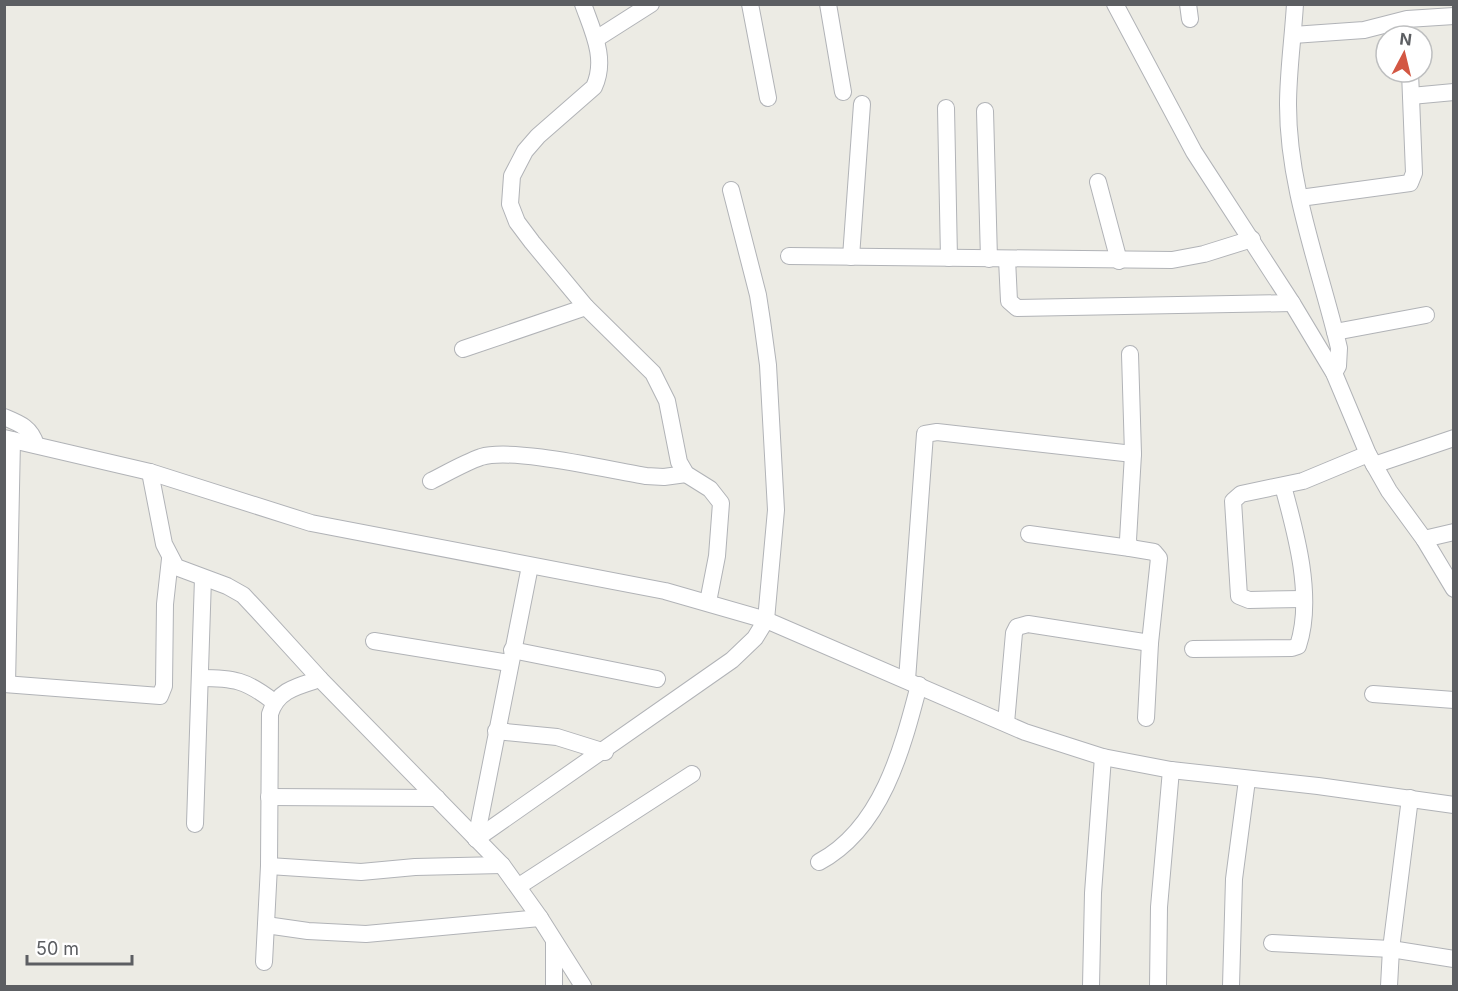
<svg xmlns="http://www.w3.org/2000/svg" width="1458" height="991" font-family="Inter,sans-serif">
<style>
.lines{fill:none;stroke-linecap:round;stroke-linejoin:round}
.minor-casing{stroke:#b1b3b7;stroke-width:18}
.minor{stroke:#fff;stroke-width:16}
</style>
<rect width="100%" height="100%" fill="#ecebe4"/>
<g class="lines">
<defs>
<g id="minor">
<path d="M583,4c10,28 24,55 11,83l-56,49 -13,15 -13,25 -2,28 7,18 15,20 54,65 67,66 14,28 12,61 7,12 24,15 11,14 -4,53 -9,46"/>
<polyline points="750,4 768,98"/>
<polyline points="828,4 843,92"/>
<polyline points="1115,4 1194,152 1292,303 1334,373 1368,454 1389,491 1424,539 1454,589"/>
<polyline points="1188,4 1190,19"/>
<path d="M1295,4c-2,34 -7,68 -7,101 0,83 32,163 51,243l-1,18 -4,7"/>
<polyline points="1293,35 1364,30 1407,19 1454,16"/>
<polyline points="596,39 651,4"/>
<polyline points="1411,96 1454,92"/>
<polyline points="946,108 949,258"/>
<polyline points="985,111 989,259"/>
<polyline points="1098,182 1119,261"/>
<polyline points="1300,198 1410,183 1414,173 1410,72"/>
<polyline points="789,256 1172,260 1204,254 1252,239"/>
<polyline points="851,257 862,104"/>
<polyline points="1007,259 1009,301 1017,308 1292,303"/>
<polyline points="1335,332 1426,315"/>
<polyline points="463,349 586,307"/>
<polyline points="1130,354 1133,454 1128,540 1130,548 1154,552 1159,558 1150,643 1146,718"/>
<path d="M4,417c17,7 27,11 32,28"/>
<polyline points="4,438 150,472 311,523 665,591 766,620 1025,732 1103,757 1171,770 1318,786 1454,805"/>
<polyline points="1374,465 1454,438"/>
<polyline points="150,472 164,544 176,567 227,586 243,595 258,611 320,679 502,865 540,918 583,986"/>
<path d="M431,481c16,-8 33,-18 50,-24 32,-10 128,13 165,19l18,1 22,-3"/>
<polyline points="1029,534 1130,548"/>
<polyline points="1424,539 1454,532"/>
<polyline points="1302,599 1249,600 1239,596 1233,501 1241,494 1303,481 1368,454"/>
<polyline points="374,641 509,663"/>
<path d="M1193,649l99,-1 6,-2c16,-48 -2,-113 -15,-160"/>
<polyline points="512,650 657,679"/>
<path d="M200,678c34,0 46,2 74,24"/>
<polyline points="907,680 925,434 937,432 1133,454"/>
<polyline points="4,684 160,696 164,686 165,604 170,559"/>
<polyline points="7,684 12,440"/>
<polyline points="1373,694 1454,700"/>
<polyline points="1006,723 1014,633 1017,627 1028,624 1150,643"/>
<polyline points="496,731 557,737 605,752"/>
<polyline points="269,797 437,798"/>
<polyline points="195,824 203,578"/>
<polyline points="476,839 732,660 755,638 766,620 776,510 768,365 762,321 758,295 731,190"/>
<polyline points="476,839 530,566"/>
<path d="M819,862c63,-34 83,-112 100,-177"/>
<polyline points="269,866 361,872 415,867 502,865"/>
<polyline points="519,886 692,774"/>
<polyline points="266,925 308,931 366,934 540,918"/>
<polyline points="1272,943 1391,949 1454,959"/>
<path d="M264,962l5,-96 1,-152c7,-24 28,-28 50,-35"/>
<polyline points="554,986 554,942"/>
<polyline points="1091,986 1093,893 1103,757"/>
<polyline points="1158,986 1159,907 1171,770"/>
<polyline points="1231,986 1234,879 1247,780"/>
<polyline points="1389,986 1391,949 1410,798"/>
</g>
</defs>
<!-- minor casing -->
<use href="#minor" class="minor-casing"/>
<!-- minor -->
<use href="#minor" class="minor"/>
</g>
<!-- border -->
<rect width="1458" height="991" fill="none" stroke="#5c5e62" stroke-width="12"/>
<!-- north arrow -->
<g transform="translate(1404 54) rotate(7)"><circle r="28" fill="#ffffff" stroke="#bebfc0" stroke-width="1.5"/>
<path d="M0-4.5L10 22L0 15L-10 22Z" fill="#d35743"/>
<text y="-9" font-size="16" font-weight="bold" text-anchor="middle" fill="#5c5e62">N</text>
</g>
<!-- scale -->
<path d="M27 955v9h105v-9" fill="none" stroke="#5c5e62" stroke-width="3"/>
<text x="36" y="955" font-size="18" fill="#5c5e62" stroke="#ffffff" stroke-width="4.5" paint-order="stroke">50 m</text>
</svg>
